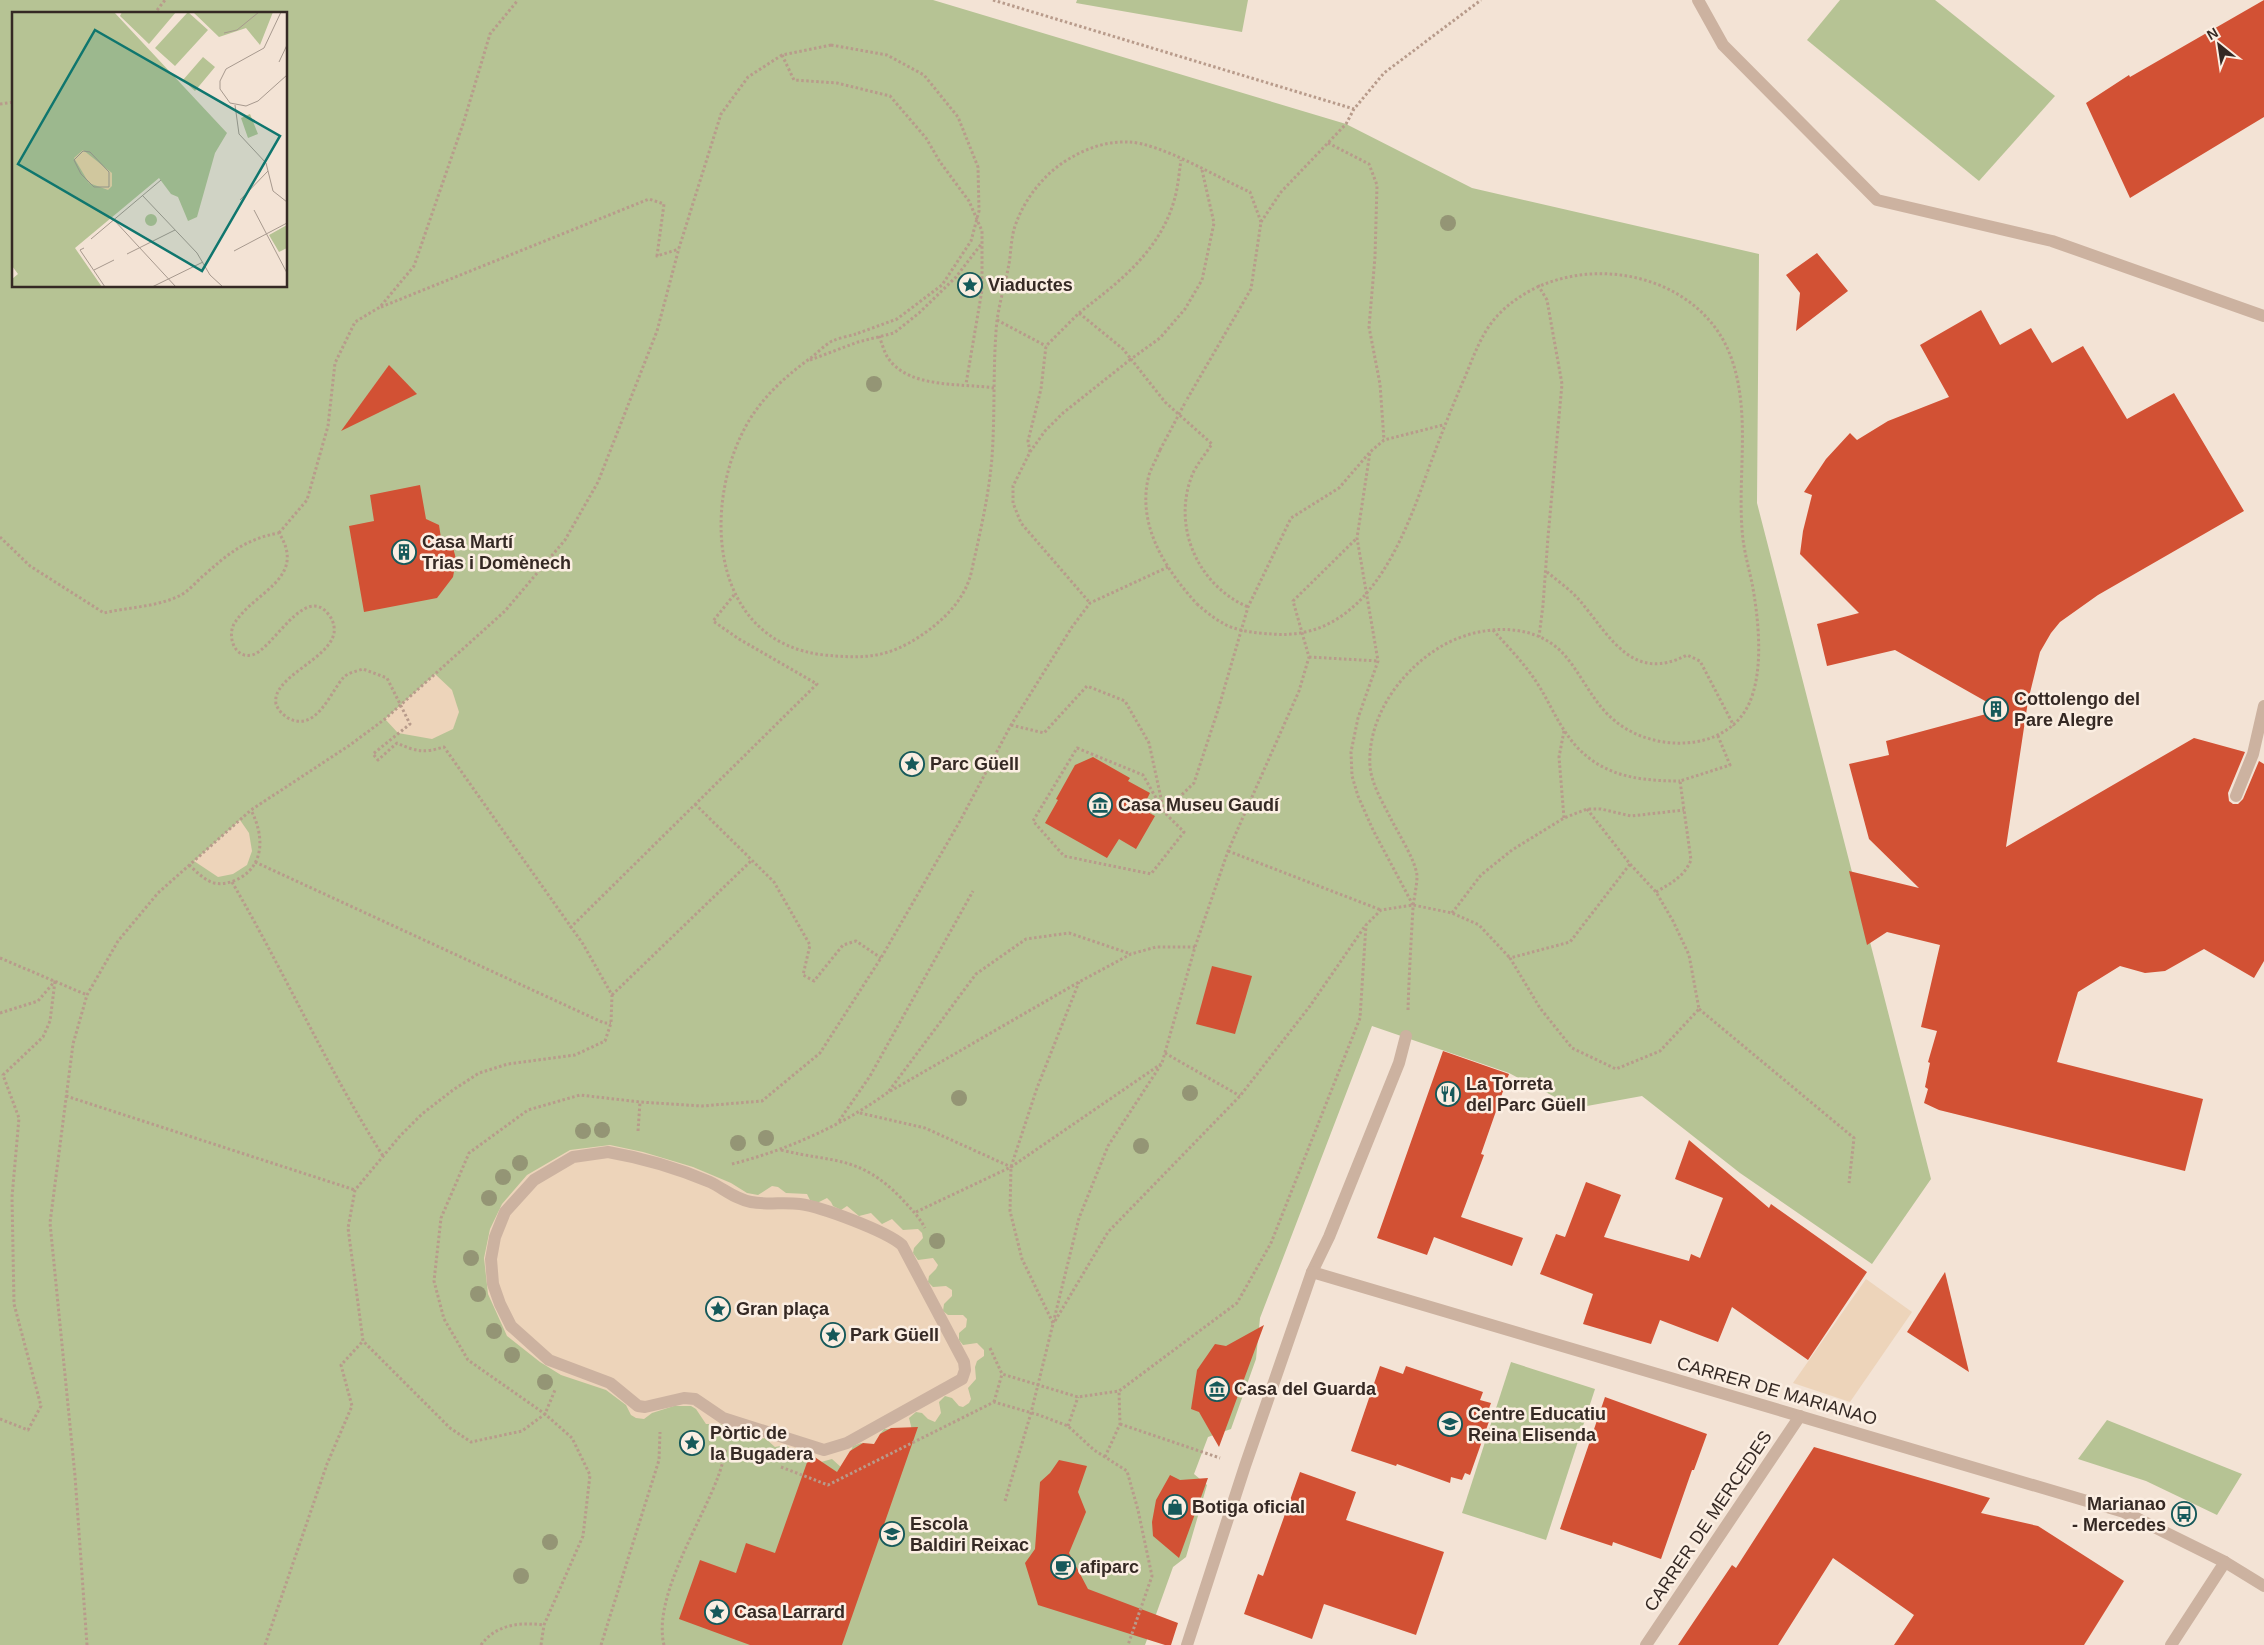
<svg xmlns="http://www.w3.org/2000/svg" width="2264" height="1645" font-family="Helvetica,sans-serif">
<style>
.green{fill:#b6c394;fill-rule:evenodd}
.plaza{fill:#edd4ba}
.building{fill:#d25134}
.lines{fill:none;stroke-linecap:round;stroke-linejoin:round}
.path{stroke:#b89b8b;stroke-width:3;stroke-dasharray:2.5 2.5;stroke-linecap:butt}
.lane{stroke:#ccb2a0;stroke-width:12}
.street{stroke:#ccb2a0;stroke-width:12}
.path-bridge{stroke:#b89b8b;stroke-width:3;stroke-dasharray:2.5 2.5;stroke-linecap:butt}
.tree{fill:#949575}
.labels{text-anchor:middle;stroke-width:5;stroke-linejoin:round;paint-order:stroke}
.poi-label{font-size:18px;font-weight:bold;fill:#352924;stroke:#fbeee2;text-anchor:start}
.street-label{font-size:18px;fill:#352924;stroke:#fbeee2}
.inset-road{fill:none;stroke:#a7998e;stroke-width:1}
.view{fill:#0f766e;fill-opacity:0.15;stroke:#0f766e;stroke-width:2.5}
.inset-edge{fill:none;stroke:#352924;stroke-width:2.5}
</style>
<rect width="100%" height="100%" fill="#f3e3d5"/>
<!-- green -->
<g class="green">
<path d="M0,0h933l413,124 126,64 287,66 -2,249 174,676 -59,85 -132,-91 -98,-77 -66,12 -67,-35 -137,-47 -112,292 -4,41 -25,70 -23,8 -14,37 13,11 -21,72 -13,10 -28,78h-1145zM14,14h272v272h-272z"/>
<polygon points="1077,0 1248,0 1242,32 1076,3"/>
<polygon points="1840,0 1935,0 2055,96 1979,181 1807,40"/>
<polygon points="1511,1362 1595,1389 1546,1540 1462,1513"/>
<polygon points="2107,1420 2242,1474 2217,1515 2146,1481 2078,1459"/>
</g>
<!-- plaza -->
<g class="plaza">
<polygon points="435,674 452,690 459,712 453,729 432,739 398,733 385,719"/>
<polygon points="240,820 249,833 252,851 247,865 233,874 218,877 194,861"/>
<polygon points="610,1145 643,1152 693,1167 731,1183 747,1193 758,1195 772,1186 778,1187 786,1193 807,1194 810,1200 817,1203 827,1198 831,1202 833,1206 841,1210 847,1206 859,1216 871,1213 882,1224 892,1219 903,1230 918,1229 922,1233 923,1238 914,1248 913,1253 918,1260 933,1258 938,1265 936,1269 929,1276 928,1282 933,1287 946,1286 952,1290 952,1296 944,1304 943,1311 948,1315 963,1315 967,1319 966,1327 959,1333 959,1340 963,1345 977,1343 984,1350 984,1356 977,1361 975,1367 976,1379 968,1388 971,1399 969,1403 963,1407 959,1406 952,1398 945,1396 939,1402 941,1413 935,1422 928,1419 922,1413 916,1412 909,1418 912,1430 884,1429 880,1434 881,1449 861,1443 853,1446 843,1469 832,1459 821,1462 809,1452 796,1454 786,1445 775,1447 765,1438 753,1440 745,1432 732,1432 721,1424 706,1424 696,1409 691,1406 674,1406 652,1413 644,1419 636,1418 631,1415 626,1405 606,1390 561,1375 540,1362 507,1336 488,1294 484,1258 490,1229 502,1204 527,1175 570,1150"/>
<polygon points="1866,1279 1912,1312 1850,1402 1793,1383"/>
</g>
<!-- building -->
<g class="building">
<polygon points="2264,0 2264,117 2130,198 2086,103 2129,75 2130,77"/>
<polygon points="1817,253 1848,291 1796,331 1800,293 1786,275"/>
<polygon points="1981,310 2000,345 2031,328 2052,363 2083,346 2127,419 2174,393 2244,511 2098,595 2060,622 2051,633 2040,652 2028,701 2006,847 2194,738 2245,752 2228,793 2229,801 2233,804 2238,804 2243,799 2259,761 2264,764 2264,961 2254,978 2204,949 2165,971 2145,973 2120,966 2078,992 2057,1062 2203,1099 2185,1171 1939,1110 1924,1103 1928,1089 1925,1087 1930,1063 1928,1062 1937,1031 1921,1027 1940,945 1887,932 1867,945 1849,871 1919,888 1869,839 1849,764 1889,755 1886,741 2001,710 1895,650 1827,666 1817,624 1859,613 1800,554 1803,531 1812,495 1804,492 1826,459 1850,433 1857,440 1888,421 1949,397 1920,345"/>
<polygon points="389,365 417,394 341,431"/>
<polygon points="420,485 426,519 439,525 441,538 453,548 455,555 456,561 453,577 437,598 364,612 349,526 374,521 370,495"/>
<polygon points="1093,757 1130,778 1128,781 1150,793 1142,809 1155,816 1136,849 1119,839 1107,858 1045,823 1058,800 1056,799 1075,765"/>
<polygon points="1212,966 1252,976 1235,1034 1196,1024"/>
<polygon points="1443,1051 1509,1074 1481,1154 1484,1155 1461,1217 1523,1238 1512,1266 1434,1237 1427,1255 1377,1238"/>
<polygon points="1689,1140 1769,1208 1771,1204 1867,1272 1808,1360 1732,1307 1718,1342 1660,1320 1651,1344 1583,1324 1593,1294 1540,1274 1556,1234 1565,1237 1586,1182 1621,1195 1604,1237 1689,1261 1691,1254 1700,1258 1723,1198 1675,1179"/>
<polygon points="1945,1272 1969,1372 1907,1332"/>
<polygon points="1264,1325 1219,1447 1199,1412 1191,1409 1197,1370 1215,1344 1226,1346"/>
<polygon points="1380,1366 1403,1374 1406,1366 1483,1392 1480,1400 1491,1403 1488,1411 1492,1413 1470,1475 1465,1473 1462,1480 1451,1477 1450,1483 1397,1464 1396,1466 1351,1451"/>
<polygon points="1605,1397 1707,1434 1694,1470 1692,1470 1661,1559 1613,1542 1612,1546 1560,1529"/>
<polygon points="918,1427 842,1645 750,1645 679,1619 700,1560 736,1573 746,1543 775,1553 810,1454 837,1472 850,1451 863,1443 874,1444 880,1434 891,1428"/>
<polygon points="1814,1447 1990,1498 1981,1513 2038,1526 2124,1581 2084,1645 1894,1645 1914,1615 1833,1558 1778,1645 1678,1645 1732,1565 1736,1568"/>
<polygon points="1059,1460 1087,1466 1078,1492 1086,1512 1069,1553 1088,1589 1178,1623 1171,1645 1165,1645 1038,1605 1025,1563 1035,1549 1040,1482 1050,1473"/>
<polygon points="1300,1472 1356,1492 1346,1520 1444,1552 1416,1635 1324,1604 1312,1639 1244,1614 1258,1574 1263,1576"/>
<polygon points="1170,1475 1180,1480 1208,1478 1179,1558 1153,1536 1152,1522 1156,1500"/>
</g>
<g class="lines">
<!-- path -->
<g class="path">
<polyline points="993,0 1354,109"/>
<polyline points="154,14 165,0"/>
<polyline points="782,55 794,80 837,83 890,96 926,138 940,162 969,201 982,231 982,290 966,384"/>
<polyline points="0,104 14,102"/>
<polyline points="1328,143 1369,164 1377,185 1375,257 1369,327 1380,384 1384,440"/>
<path d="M1202,170l12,53 -12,57 -17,29 -25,29 -29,21 34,43 47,42c-6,9 -14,19 -19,29 -22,52 4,112 55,134"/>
<polyline points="1261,222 1281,192 1346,124 1354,109 1384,73 1481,0"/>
<polyline points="1538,285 1547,300 1562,384 1548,537 1543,605 1539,637"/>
<polyline points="381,307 649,199 664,204 657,256 679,249"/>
<path d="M1079,313c40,-31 80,-61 95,-112 4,-13 5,-28 7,-41"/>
<polyline points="997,320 1046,346"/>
<path d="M856,334c-7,2 -17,4 -24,7 -7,4 -14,11 -20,16 -25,18 -49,39 -65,67 -46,82 -37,218 77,231 33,3 56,4 85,-12 28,-16 57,-41 63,-74 8,-36 17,-74 20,-112 3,-41 1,-84 4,-125 1,-23 9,-46 13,-68 2,-12 2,-26 6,-38 10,-29 32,-56 59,-70 16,-9 36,-15 54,-14 33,1 90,36 122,50l11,30 -10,67 -65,112"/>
<path d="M879,336c3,7 5,16 9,22 21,31 74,25 106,30"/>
<polyline points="810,360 858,342 894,333 919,313 956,277 982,243"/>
<path d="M1160,450c-3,8 -8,16 -11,25 -13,49 16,94 48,129"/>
<polyline points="1030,452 1028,441 1041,389 1046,346 1079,313 1123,349 1131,359 1063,413 1045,431 1030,452 1013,486 1013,503 1021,523 1090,603"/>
<polyline points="279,533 307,500 328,426 335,363 355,322 380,307 414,266 464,121 490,34 518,0"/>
<path d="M0,537l30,29 74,47c25,-6 52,-6 75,-17 9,-4 17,-14 24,-20 25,-22 42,-37 76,-43 29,46 -26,59 -45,91 -7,13 1,35 18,31 21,-5 53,-73 77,-40 4,5 6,12 5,18 -5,27 -63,44 -58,71 2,6 7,11 12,14 28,15 42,-25 55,-40 4,-5 14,-7 20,-9l24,9 23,46 -37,30 5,6 19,-17c20,9 27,10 47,4l139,197 29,51 -1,28 -6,18 -30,14 -67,9 -29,9 -26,17 -31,24 -22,22 -45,54 -7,38 15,113 87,87 21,14 51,-11 23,-17 10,-24"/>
<path d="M1547,572c11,9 25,19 34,30 30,36 52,81 106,53l13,6 34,65"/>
<path d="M1493,630c15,17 32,34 44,53 10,15 17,32 27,47 28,44 67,51 116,51"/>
<polyline points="1309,657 1378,661"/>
<polyline points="1011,725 1044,733 1087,686 1125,701 1149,743 1164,812 1184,832 1151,874 1064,856 1033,821 1077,748 1143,775 1164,812"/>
<polyline points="1564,731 1559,757 1564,818"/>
<polyline points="695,804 774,882 810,945 803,975 814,981 843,945 856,941 881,958"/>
<polyline points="1587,809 1630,864 1656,892 1673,921 1689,955 1699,1009 1660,1051 1616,1069 1572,1048 1540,1008 1510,958 1570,942 1630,864"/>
<polyline points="1164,812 1194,783 1218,710 1248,607 1291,518 1339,488 1370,452"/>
<polyline points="1228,851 1381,910"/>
<polyline points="255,862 604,1023 611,1023"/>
<path d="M189,865c8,7 15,15 25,18 9,2 19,-1 26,-5 26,-15 23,-45 11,-68"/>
<path d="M232,882c53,91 95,186 151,274"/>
<path d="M1656,892c15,-9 28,-15 35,-32l-11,-79 50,-16 -12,-29"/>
<polyline points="1413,905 1373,830 1358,796 1352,776 1351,752 1358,718 1378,661 1357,538 1370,452 1384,440 1443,425"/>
<polyline points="1452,913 1481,875 1512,850 1564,818 1587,809 1601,809 1631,816 1684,810"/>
<polyline points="570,928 817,684 739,639 713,621 734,595"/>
<polyline points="0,958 87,995"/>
<polyline points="612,995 752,860"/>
<polyline points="1699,1009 1854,1138 1849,1183"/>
<path d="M1408,1010c1,-34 3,-68 5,-102 1,-11 4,-22 4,-32 -1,-15 -19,-43 -26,-57 -8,-16 -19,-34 -21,-52 -3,-48 28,-93 67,-118 39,-25 99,-30 130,9 17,21 27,46 48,63 41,34 121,32 138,-28 10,-32 5,-78 -1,-110 -4,-18 -9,-36 -10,-54 -4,-55 8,-113 -9,-166 -30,-97 -168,-118 -235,-48 -16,17 -24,40 -33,62 -14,32 -26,63 -38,96"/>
<polyline points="0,1013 38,1001 55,981"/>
<polyline points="1165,1053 1240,1096"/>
<polyline points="889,1091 976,974 1026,939 1069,933 1131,954"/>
<polyline points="66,1096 355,1190"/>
<polyline points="860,1113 925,1128 1011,1167"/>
<polyline points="839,1121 870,1076 973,891"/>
<polyline points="638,1131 640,1102"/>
<path d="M781,1150c53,13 78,5 120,48 9,10 17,17 24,30"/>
<path d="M732,1164c55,-14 109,-38 155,-71l192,-111 52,-28 25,-7h39"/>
<polyline points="916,1212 1011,1167 1161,1064"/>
<polyline points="1055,1321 1108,1232 1240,1096 1310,1006 1365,926"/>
<polyline points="1053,1323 1022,1259 1010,1211 1011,1167 1037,1088 1079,982"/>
<polyline points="990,1348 1002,1374 1078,1397 1119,1391 1237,1303 1271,1243 1360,1018 1366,925 1381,910 1413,905 1452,913 1479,925 1510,958"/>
<polyline points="994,1402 1002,1374"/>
<polyline points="0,1419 28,1430 41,1406 14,1304 12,1197 19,1118 3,1075 43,1037 50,1021 55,981"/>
<polyline points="1120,1424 1220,1458"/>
<polyline points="1068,1426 1078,1397"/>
<polyline points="1105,1457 1120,1424 1119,1391"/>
<polyline points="781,1467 828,1485 994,1402 1039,1415 1068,1426 1094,1450 1127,1471 1138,1510 1152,1576 1128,1645"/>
<polyline points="1005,1501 1031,1413 1079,1218 1108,1146 1162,1063 1195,947 1228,851 1299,691 1309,657 1293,601 1357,538"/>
<polyline points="87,1645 75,1476 50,1223 73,1044 87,995 118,941 158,893 251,810 350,745 385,719 505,611 565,540 598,482 657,331 679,248 721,114 748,77 782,55 831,45"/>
<polyline points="265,1645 327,1464 352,1406 341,1365 363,1341"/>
<path d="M481,1645c15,-21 40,-23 63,-20"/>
<polyline points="541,1645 544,1625 583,1536 590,1475 572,1438 545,1414 468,1360 444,1319 434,1281 441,1218 469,1153 528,1110 580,1095 640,1102 702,1106 762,1101 820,1053 881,958 960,821 1011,725 1072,627 1090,603 1168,567"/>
<polyline points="601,1645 659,1460 660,1432"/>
<path d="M664,1645c-12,-48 39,-125 55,-171 3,-8 5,-17 7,-26"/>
</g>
<!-- lane -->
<polyline class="lane" points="1312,1272 1329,1237 1399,1063 1406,1036"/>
<!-- street -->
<g class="street">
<polyline points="1698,0 1723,45 1877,200 2052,241 2264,316"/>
<polyline points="2236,796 2253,754 2264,706"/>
<path d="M608,1152c35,6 69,16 102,30 14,7 25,17 41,20 16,3 33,0 49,2 22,3 86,27 102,41l62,117 1,8 -3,9 -115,64 -23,7 -101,-32 -28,-19 -11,-1 -39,9 -7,-1 -28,-23 -61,-23 -38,-34 -11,-22 -7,-20 -2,-25 4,-22 10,-25 29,-32 39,-23z"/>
<polyline points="1187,1645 1245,1466 1312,1272 2124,1512 2225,1562 2264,1586"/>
<polyline points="1646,1645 1800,1416"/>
<polyline points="2171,1645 2225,1562"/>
</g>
<!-- path-bridge -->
<g class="path-bridge">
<polyline points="831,45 887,55 924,75 958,117 978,167 979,211 971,241 942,285 897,319 856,334"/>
<polyline points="1160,450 1186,401"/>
<path d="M1197,604c7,6 15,13 24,18 13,9 35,11 51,12 92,8 130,-90 155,-161"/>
</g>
</g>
<!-- trees -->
<g class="tree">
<circle cx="1448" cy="223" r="8"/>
<circle cx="874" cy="384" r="8"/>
<circle cx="1190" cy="1093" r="8"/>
<circle cx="959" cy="1098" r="8"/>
<circle cx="602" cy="1130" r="8"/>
<circle cx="583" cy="1131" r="8"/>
<circle cx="766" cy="1138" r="8"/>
<circle cx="738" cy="1143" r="8"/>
<circle cx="1141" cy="1146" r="8"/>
<circle cx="520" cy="1163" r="8"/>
<circle cx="503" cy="1177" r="8"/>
<circle cx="489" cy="1198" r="8"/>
<circle cx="937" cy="1241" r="8"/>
<circle cx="471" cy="1258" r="8"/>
<circle cx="478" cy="1294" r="8"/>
<circle cx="494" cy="1331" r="8"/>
<circle cx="512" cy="1355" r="8"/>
<circle cx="545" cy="1382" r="8"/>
<circle cx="550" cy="1542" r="8"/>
<circle cx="521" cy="1576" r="8"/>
</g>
<!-- icons -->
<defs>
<symbol id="sight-ring" viewBox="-11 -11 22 22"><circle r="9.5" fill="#fbeee2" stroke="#16595a" stroke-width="1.5"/><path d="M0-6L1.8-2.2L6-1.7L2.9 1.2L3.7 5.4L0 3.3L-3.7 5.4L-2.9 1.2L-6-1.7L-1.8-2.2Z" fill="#16595a"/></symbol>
<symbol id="building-ring" viewBox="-11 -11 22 22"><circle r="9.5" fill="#fbeee2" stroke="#16595a" stroke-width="1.5"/><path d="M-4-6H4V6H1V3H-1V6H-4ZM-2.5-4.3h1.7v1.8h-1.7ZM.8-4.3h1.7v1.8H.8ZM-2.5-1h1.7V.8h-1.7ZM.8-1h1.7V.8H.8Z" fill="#16595a"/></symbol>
<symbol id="museum-ring" viewBox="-11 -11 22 22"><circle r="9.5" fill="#fbeee2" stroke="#16595a" stroke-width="1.5"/><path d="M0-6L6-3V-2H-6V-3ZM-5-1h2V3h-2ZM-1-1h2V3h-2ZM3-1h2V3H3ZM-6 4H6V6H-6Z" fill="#16595a"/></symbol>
<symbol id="restaurant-ring" viewBox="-11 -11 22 22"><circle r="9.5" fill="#fbeee2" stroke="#16595a" stroke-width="1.5"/><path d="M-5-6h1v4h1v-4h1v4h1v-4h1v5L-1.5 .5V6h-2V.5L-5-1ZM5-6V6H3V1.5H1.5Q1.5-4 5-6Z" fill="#16595a"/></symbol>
<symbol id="school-ring" viewBox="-11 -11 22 22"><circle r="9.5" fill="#fbeee2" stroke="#16595a" stroke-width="1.5"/><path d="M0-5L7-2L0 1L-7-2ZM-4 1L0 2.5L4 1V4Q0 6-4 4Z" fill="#16595a"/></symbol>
<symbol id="shop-ring" viewBox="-11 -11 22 22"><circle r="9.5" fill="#fbeee2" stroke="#16595a" stroke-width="1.5"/><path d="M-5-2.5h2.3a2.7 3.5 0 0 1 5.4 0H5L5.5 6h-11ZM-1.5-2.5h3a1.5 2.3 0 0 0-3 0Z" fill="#16595a"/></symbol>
<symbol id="bus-ring" viewBox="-11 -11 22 22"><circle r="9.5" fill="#fbeee2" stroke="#16595a" stroke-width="1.5"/><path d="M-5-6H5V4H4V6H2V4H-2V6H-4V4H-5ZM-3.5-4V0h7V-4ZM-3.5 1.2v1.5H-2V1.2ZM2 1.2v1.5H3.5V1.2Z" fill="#16595a"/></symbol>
<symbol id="cafe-ring" viewBox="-11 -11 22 22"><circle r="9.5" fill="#fbeee2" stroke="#16595a" stroke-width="1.5"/><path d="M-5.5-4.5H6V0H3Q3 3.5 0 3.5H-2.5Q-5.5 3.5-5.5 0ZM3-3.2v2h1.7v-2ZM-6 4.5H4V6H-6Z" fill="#16595a"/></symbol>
</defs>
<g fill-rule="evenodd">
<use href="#sight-ring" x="956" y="271" width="28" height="28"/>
<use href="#building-ring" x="390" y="538" width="28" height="28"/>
<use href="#building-ring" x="1982" y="695" width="28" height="28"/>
<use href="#sight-ring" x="898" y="750" width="28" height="28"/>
<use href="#museum-ring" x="1086" y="791" width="28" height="28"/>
<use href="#restaurant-ring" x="1434" y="1080" width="28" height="28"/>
<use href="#sight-ring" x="704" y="1295" width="28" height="28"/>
<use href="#sight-ring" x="819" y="1321" width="28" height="28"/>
<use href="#museum-ring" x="1203" y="1375" width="28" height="28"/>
<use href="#school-ring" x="1436" y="1410" width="28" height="28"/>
<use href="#sight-ring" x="678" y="1429" width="28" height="28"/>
<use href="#shop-ring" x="1161" y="1493" width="28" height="28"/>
<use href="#bus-ring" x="2170" y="1500" width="28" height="28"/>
<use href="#school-ring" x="878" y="1520" width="28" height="28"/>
<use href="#cafe-ring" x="1049" y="1553" width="28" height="28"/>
<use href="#sight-ring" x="703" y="1598" width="28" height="28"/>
</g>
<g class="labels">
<!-- poi labels -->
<g class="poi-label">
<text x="988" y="291">Viaductes</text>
<text x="422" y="548">Casa Martí<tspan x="422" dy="21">Trias i Domènech</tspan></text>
<text x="2014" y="705">Cottolengo del<tspan x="2014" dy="21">Pare Alegre</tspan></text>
<text x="930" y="770">Parc Güell</text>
<text x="1118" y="811">Casa Museu Gaudí</text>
<text x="1466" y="1090">La Torreta<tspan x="1466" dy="21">del Parc Güell</tspan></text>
<text x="736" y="1315">Gran plaça</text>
<text x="850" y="1341">Park Güell</text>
<text x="1234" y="1395">Casa del Guarda</text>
<text x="1468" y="1420">Centre Educatiu<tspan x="1468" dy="21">Reina Elisenda</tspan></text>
<text x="710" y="1439">Pòrtic de<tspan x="710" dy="21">la Bugadera</tspan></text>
<text x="2166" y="1510" text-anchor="end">Marianao<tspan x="2166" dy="21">- Mercedes</tspan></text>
<text x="1192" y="1513">Botiga oficial</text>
<text x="910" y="1530">Escola<tspan x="910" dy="21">Baldiri Reixac</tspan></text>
<text x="1080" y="1573">afiparc</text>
<text x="734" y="1618">Casa Larrard</text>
</g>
<!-- street labels -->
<g class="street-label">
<text transform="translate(1777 1391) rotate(16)" y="6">CARRER DE MARIANAO</text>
<text transform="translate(1708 1521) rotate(-56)" y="6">CARRER DE MERCEDES</text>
</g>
</g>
<!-- overview -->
<g transform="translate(12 12)">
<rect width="275" height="275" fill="#f3e3d5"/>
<path d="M0,0h102l113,121 -12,20 -18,64 -9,4 -10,-24 -7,-3 -12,-16 -84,70 27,39h-90v-8l6,-5 -6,-8zM110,0h54l-27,32 -29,-28zM176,0l20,18 -33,36 -20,-18zM181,0h80l-13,33 -14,-17 -27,9zM191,45l12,10 -20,24 -12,-11zM238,102l8,20 -10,4 -7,-20zM133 208a6 6 0 1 1 12 0a6 6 0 1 1-12 0ZM275,213v23l-8,4 -10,-17z" fill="#b6c394"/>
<path d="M71,138l29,23v13l-4,4 -19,-7 -15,-25z" fill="#f3d5a7"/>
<path class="inset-road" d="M269,0l-17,36 -38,21 -6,12v8l10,14 16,3 12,-5 29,-26M212,21l13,-3 22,-18M267,50l8,-17M223,93l4,29 27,29 7,28 14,11M71,139l7,1 19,20v15h-15l-13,-13 -7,-14zM130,183l55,58 13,22 13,12M228,188l28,-29M242,198l33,63M102,208l62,67M79,227l70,-59M72,236l-4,2 25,37M222,239l53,-28M115,242l48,-24M82,258l20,-10M140,275l51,-25"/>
<path class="view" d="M83,18l185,106 -78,135 -184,-107z"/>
<rect width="275" height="275" class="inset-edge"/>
</g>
<!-- north arrow -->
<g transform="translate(2219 45) rotate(330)" stroke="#fbeee2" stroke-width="4" paint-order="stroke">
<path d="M0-4L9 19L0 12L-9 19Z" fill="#352924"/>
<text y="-8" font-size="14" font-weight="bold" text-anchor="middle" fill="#352924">N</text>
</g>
</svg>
